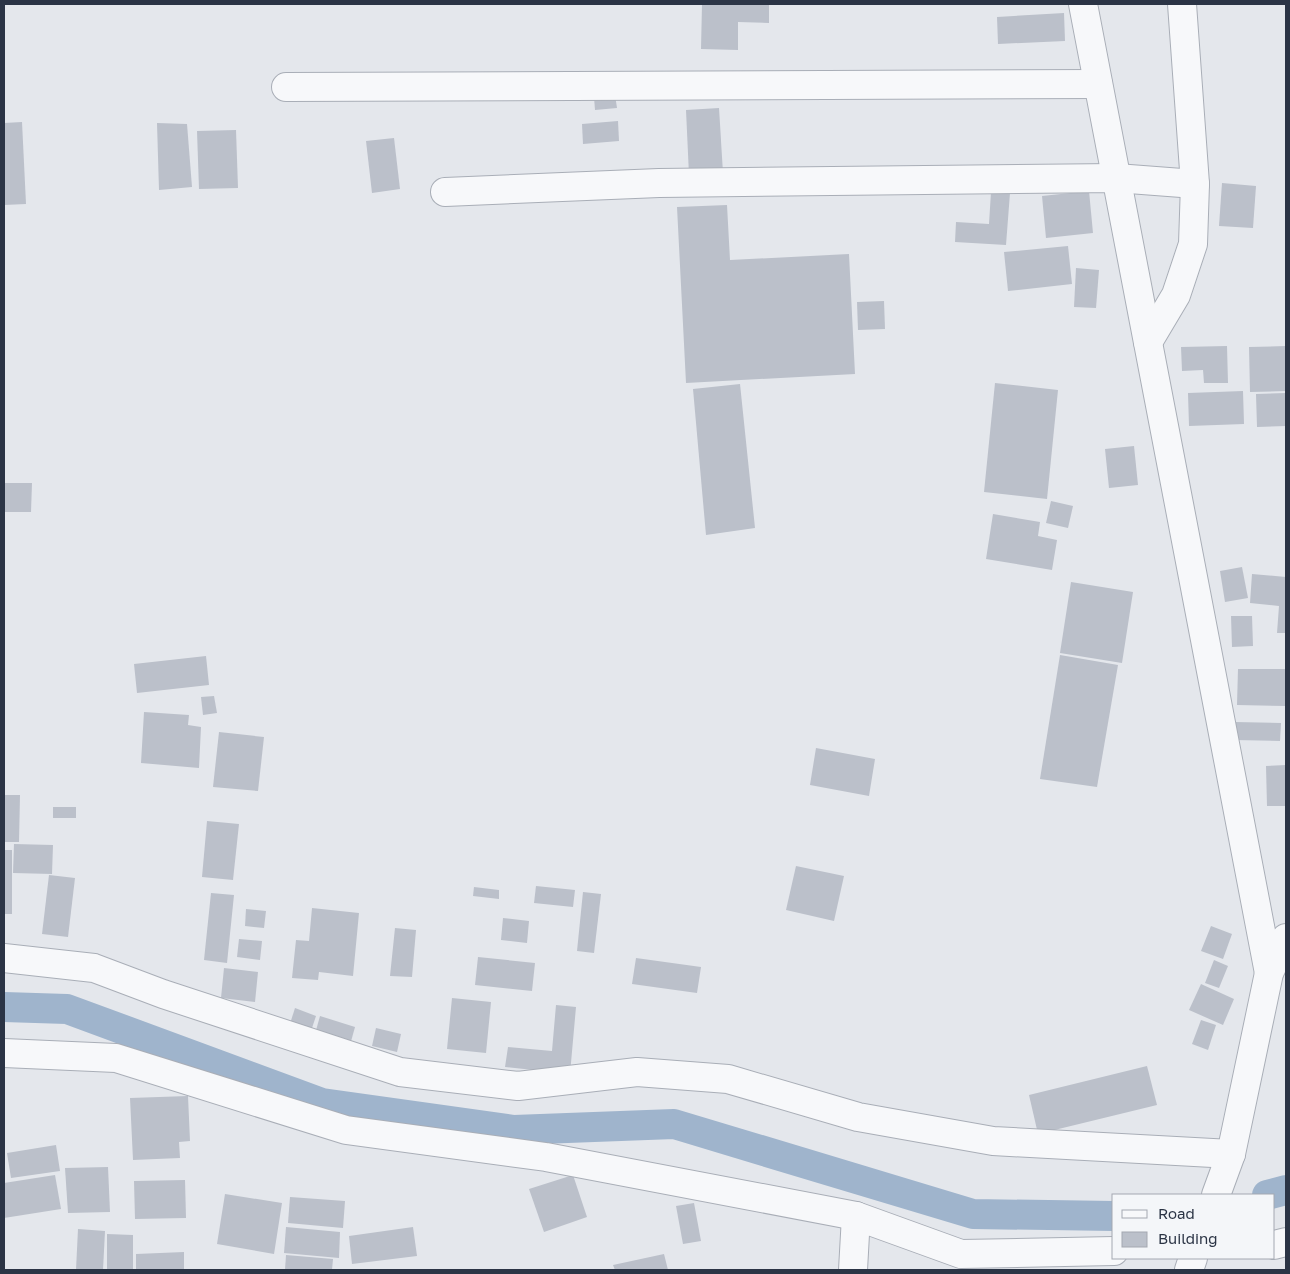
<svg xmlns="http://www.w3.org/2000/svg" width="1290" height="1274" font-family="'Golos Text',sans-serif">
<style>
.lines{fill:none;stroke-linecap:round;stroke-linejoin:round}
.canal{stroke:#9fb4cc;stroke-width:30}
.building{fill:#bbc0ca}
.minor-casing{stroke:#a9aeb7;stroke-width:30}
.minor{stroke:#f7f8fa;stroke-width:28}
</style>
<rect width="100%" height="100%" fill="#e4e7ec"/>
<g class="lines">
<!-- canal -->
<g class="canal">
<polyline points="4,1007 67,1009 322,1103 514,1130 674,1124 973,1214 1114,1216"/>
<polyline points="1267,1195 1286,1190"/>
</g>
</g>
<!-- building -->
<g class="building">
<polygon points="702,4 769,4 769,23 738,22 738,50 701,49"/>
<polygon points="1064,13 1065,41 998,44 997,17"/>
<polygon points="615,95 617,108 595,110 594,97"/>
<polygon points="719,108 723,173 689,175 686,110"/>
<polygon points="618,121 619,141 583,144 582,124"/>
<polygon points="22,122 26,204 4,205 4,123"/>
<polygon points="157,123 187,124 192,187 159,190"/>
<polygon points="236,130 238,188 199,189 197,131"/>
<polygon points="394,138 400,189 372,193 366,141"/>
<polygon points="1222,183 1256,186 1253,228 1219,226"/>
<polygon points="1089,191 1093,233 1046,238 1042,196"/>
<polygon points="991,192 1010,193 1006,245 955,242 956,222 989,224"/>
<polygon points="727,205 730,260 849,254 855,374 686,383 677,207"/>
<polygon points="1068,246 1072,284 1008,291 1004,252"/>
<polygon points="1076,268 1099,270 1096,308 1074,307"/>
<polygon points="884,301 885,329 858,330 857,302"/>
<polygon points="1227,346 1228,383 1204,383 1203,370 1182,371 1181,347"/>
<polygon points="1286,346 1286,391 1250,392 1249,347"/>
<polygon points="995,383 1058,390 1047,499 984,492"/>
<polygon points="740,384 755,528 706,535 693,389"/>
<polygon points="1243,391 1244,424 1189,426 1188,393"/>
<polygon points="1286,393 1286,426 1257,427 1256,394"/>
<polygon points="1134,446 1138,485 1109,488 1105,449"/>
<polygon points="4,483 32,483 31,512 4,512"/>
<polygon points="1051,501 1073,506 1068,528 1046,523"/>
<polygon points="993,514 1040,522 1038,536 1057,540 1052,570 986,559"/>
<polygon points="1242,567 1248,598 1225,602 1220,571"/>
<polygon points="1252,574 1286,577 1286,633 1277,633 1279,606 1250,603"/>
<polygon points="1071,582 1133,592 1122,663 1060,653"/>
<polygon points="1231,616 1252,616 1253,646 1232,647"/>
<polygon points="1060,655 1118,665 1097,787 1040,779"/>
<polygon points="206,656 209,685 137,693 134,664"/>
<polygon points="1238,669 1286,669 1286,706 1237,705"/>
<polygon points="214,696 217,713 203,715 201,697"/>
<polygon points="144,712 189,715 188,725 201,727 199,768 141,763"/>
<polygon points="1235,722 1281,723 1280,741 1234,740"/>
<polygon points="219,732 264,737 258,791 213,787"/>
<polygon points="816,748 875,759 869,796 810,785"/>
<polygon points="1286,765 1286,806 1267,806 1266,766"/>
<polygon points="4,795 20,795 19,842 4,842"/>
<rect x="53" y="807" width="23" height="11"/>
<polygon points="207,821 239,824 233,880 202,877"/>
<polygon points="14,844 53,845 52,874 13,873"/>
<rect x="4" y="850" width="8" height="64"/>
<polygon points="796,866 844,876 834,921 786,910"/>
<polygon points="49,875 75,878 68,937 42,934"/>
<polygon points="536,886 575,890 573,907 534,903"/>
<polygon points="474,887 499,890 499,899 473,896"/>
<polygon points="583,892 601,894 594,953 577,951"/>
<polygon points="211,893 234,895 227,963 204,960"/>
<polygon points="312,908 359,913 353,976 319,972 318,980 292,978 296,940 309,941"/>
<polygon points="246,909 266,911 264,928 245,926"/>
<polygon points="503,918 529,921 527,943 501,940"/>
<polygon points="1211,926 1232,934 1223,959 1201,951"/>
<polygon points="395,928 416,930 412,977 390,976"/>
<polygon points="239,939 262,941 260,960 237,957"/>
<polygon points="478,957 535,963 532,991 475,985"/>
<polygon points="636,958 701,967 697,993 632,984"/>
<polygon points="1214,960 1228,966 1219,988 1205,983"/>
<polygon points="224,968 258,972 255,1002 221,998"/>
<polygon points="1201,984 1234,999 1223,1025 1189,1010"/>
<polygon points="452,998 491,1002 486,1053 447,1049"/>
<polygon points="556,1005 576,1007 570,1074 505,1067 508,1047 552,1051"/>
<polygon points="295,1008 316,1016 310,1034 289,1027"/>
<polygon points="320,1016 355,1027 350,1045 315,1034"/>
<polygon points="1201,1020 1216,1025 1208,1050 1192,1044"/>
<polygon points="376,1028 401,1034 397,1052 372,1046"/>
<polygon points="1147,1066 1157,1105 1038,1134 1029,1095"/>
<polygon points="188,1096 190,1141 179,1142 180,1158 133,1160 130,1098"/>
<polygon points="56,1145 60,1171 11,1178 7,1153"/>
<polygon points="108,1167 110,1212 68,1213 65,1168"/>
<polygon points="55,1175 61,1209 4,1218 4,1183"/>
<polygon points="573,1175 587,1217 544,1232 529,1189"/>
<polygon points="185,1180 186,1218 135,1219 134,1181"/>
<polygon points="225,1194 282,1203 274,1254 217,1244"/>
<polygon points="290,1197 345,1201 343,1228 288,1223"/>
<polygon points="694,1203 701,1241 683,1244 676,1206"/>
<polygon points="286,1227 340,1232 339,1258 284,1253"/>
<polygon points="413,1227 417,1256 352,1264 349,1236"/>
<polygon points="78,1229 105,1231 103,1270 76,1270"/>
<polygon points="107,1234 133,1235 133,1270 107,1270"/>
<polygon points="184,1252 184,1270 136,1270 136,1254"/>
<polygon points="664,1254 668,1270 615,1270 613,1265"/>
<polygon points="286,1255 333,1259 332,1270 285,1270"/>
</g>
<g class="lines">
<defs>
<g id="minor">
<polyline points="1083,4 1269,973"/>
<polyline points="286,87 1098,84"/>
<polyline points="445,192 659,183 1116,178 1195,184"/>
<polyline points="1148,342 1176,295 1193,244 1195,184 1182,4"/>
<polyline points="4,958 94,968 163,994 400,1072 518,1086 637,1072 728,1079 858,1117 993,1141 1231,1154"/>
<polyline points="4,1053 116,1058 346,1130 546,1157 856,1216 961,1254 1114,1251"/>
<polyline points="1216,1195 1231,1154 1269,973 1286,938"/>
<polyline points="1274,1245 1286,1242"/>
<polyline points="853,1270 856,1216"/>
<polyline points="1189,1270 1193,1258"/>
</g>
</defs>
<!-- minor casing -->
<use href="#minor" class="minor-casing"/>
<!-- minor -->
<use href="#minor" class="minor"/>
</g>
<!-- border -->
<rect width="1290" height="1274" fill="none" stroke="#2b3445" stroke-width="10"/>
<!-- legend -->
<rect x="1112" y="1194" width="162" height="65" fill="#f4f6f9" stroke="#a4a8b1"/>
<rect x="1122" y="1210" width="25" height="8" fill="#f7f8fa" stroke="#a4a8b1"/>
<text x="1158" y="1219" font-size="15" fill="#2b3445">Road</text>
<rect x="1122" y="1232" width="25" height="15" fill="#bbc0ca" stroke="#a4a8b1"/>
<text x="1158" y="1244" font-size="15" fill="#2b3445">Building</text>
</svg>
